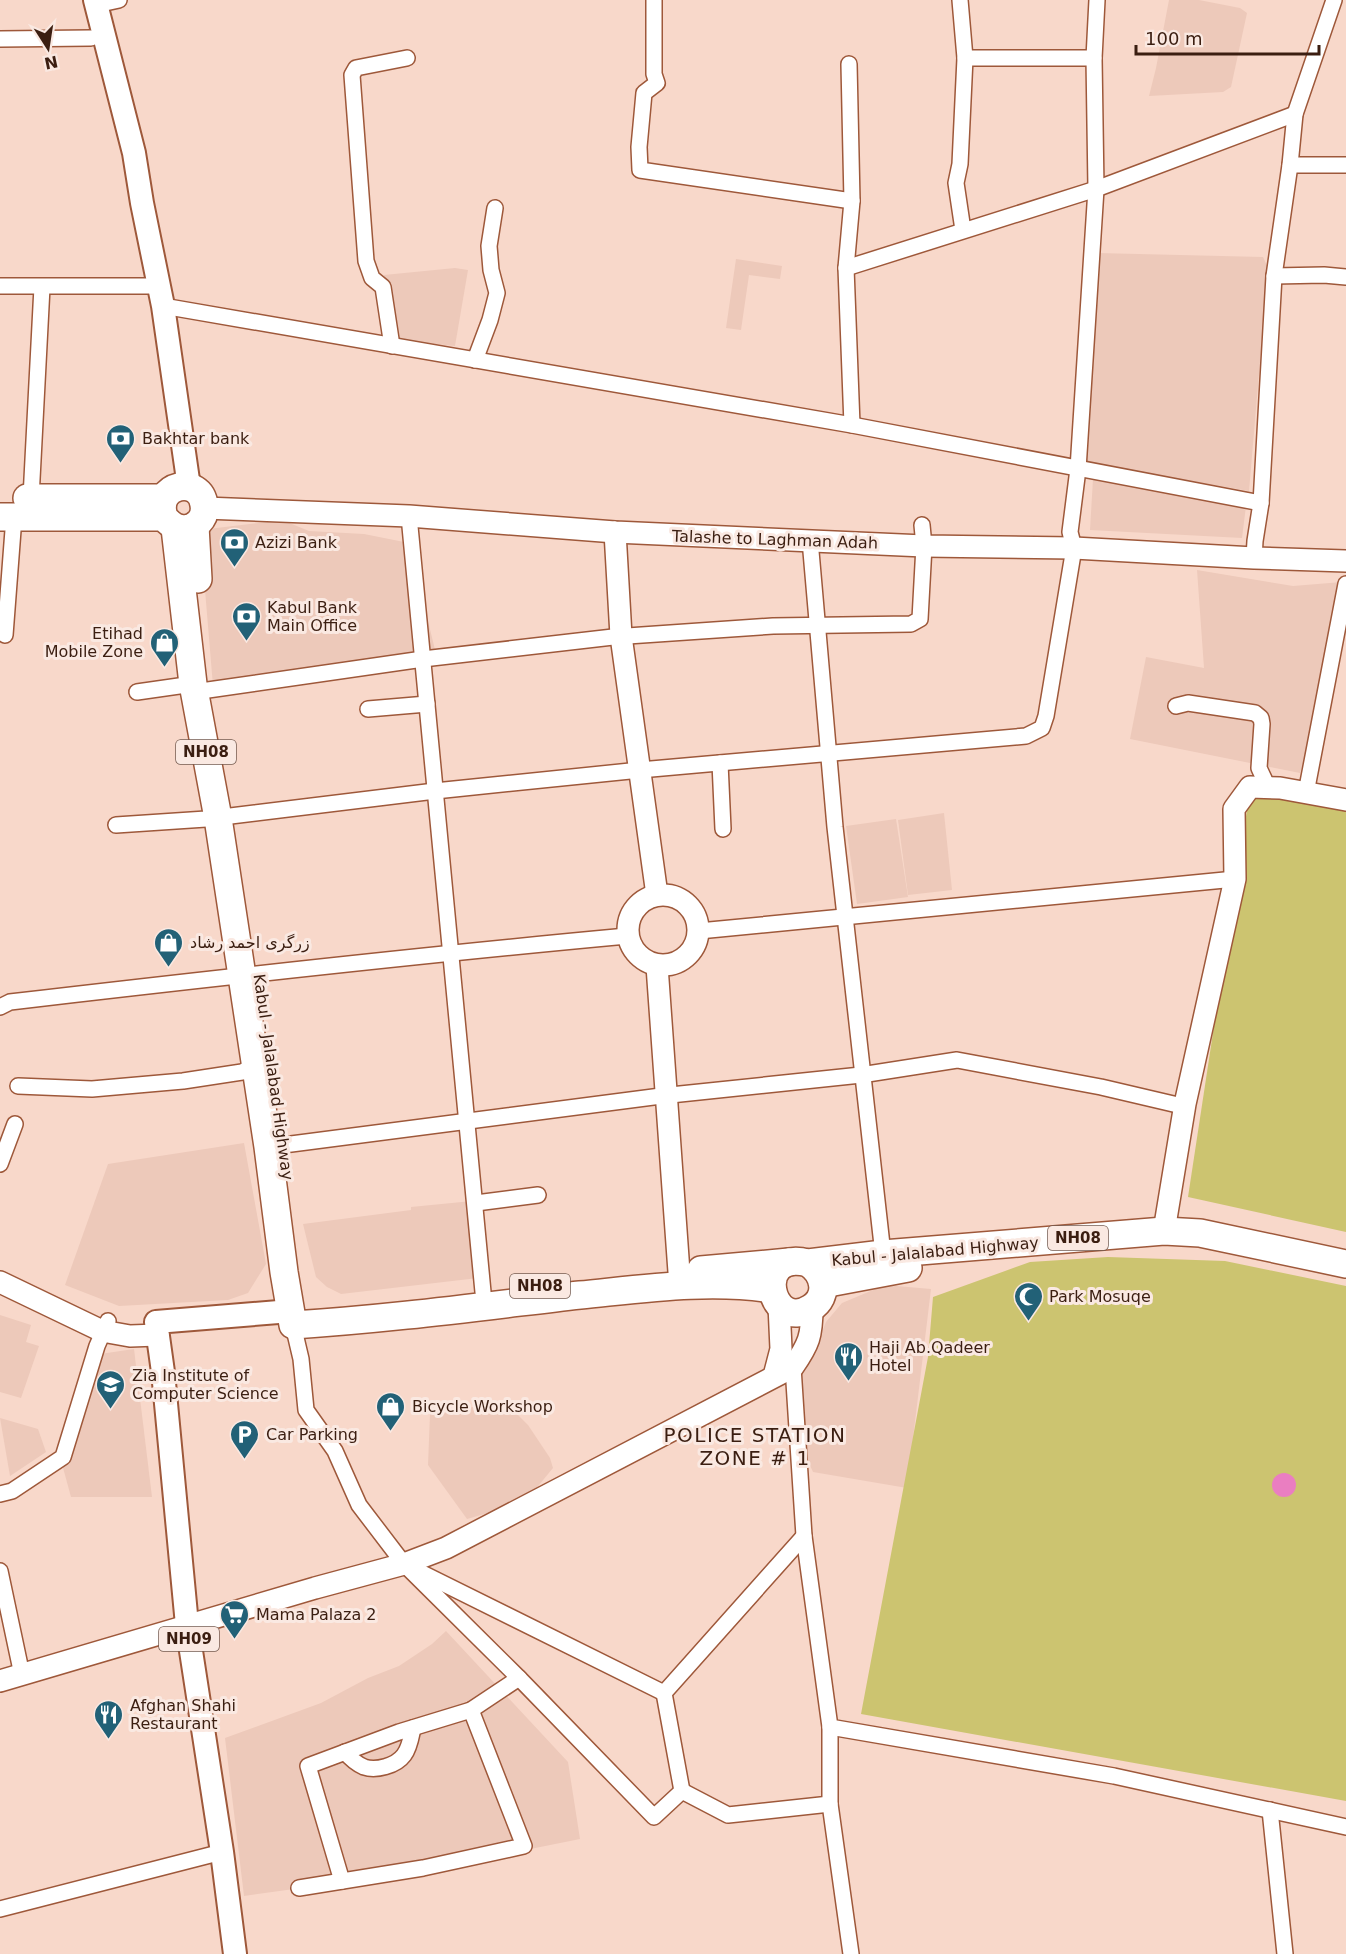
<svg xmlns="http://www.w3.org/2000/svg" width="1346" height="1954" font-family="'DejaVu Sans',Vazirmatn,sans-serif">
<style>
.built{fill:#edc9ba}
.green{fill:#ccc470}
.water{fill:#ea7ec1}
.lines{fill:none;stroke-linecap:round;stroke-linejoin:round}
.street-casing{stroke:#9e583a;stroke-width:18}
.secondary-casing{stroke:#9e583a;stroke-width:24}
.primary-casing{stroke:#9e583a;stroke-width:26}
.highway-casing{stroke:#9e583a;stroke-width:30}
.street{stroke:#fff;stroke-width:15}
.secondary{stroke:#fff;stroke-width:21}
.primary{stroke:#fff;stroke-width:22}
.highway{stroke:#fff;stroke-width:27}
.labels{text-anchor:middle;stroke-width:6;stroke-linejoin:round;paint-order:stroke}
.shield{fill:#fae9e2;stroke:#745b50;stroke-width:1.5}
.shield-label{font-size:15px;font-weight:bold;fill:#3b1e11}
.poi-label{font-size:16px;fill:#3b1e11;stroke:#fae9e2;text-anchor:start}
.street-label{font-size:16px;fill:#3b1e11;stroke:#fae9e2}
.quarter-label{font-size:20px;letter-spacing:1.5px;fill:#3b1e11;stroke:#fae9e2}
</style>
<rect width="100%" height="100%" fill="#f8d8ca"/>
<!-- built -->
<g class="built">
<polygon points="1169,0 1199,0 1240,8 1247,13 1231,87 1223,92 1149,96 1156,68"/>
<polygon points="1097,253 1263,257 1268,268 1249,491 1082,462"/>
<polygon points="736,259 782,266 780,279 749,275 741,330 726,328"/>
<polygon points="455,268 468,270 455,346 397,340 384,275"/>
<polygon points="1093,479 1246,506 1242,538 1090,530"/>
<polygon points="282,520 309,531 364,534 409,543 436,654 213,686 200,530"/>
<polygon points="1197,570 1293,586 1342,582 1322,699 1300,773 1130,739 1146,657 1204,668"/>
<polygon points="944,813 952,890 908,895 898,820"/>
<polygon points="896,819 908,897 857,904 846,826"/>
<polygon points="244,1143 266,1264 248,1293 228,1300 119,1306 65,1285 108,1164"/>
<polygon points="472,1201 478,1278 341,1294 327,1287 316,1277 303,1224 411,1210 411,1207"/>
<polygon points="885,1285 931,1289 907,1488 813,1472 803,1450 796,1378 814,1352 826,1322 842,1303"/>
<polygon points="0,1315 31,1325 26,1342 39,1346 21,1398 0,1392"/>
<polygon points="134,1349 152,1497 71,1497 62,1464 100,1354"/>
<polygon points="505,1402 528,1425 550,1458 553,1468 525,1502 467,1519 428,1465 430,1414"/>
<polygon points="0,1418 38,1429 46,1452 10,1476"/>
<polygon points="446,1631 568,1762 580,1839 410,1873 244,1896 225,1738 321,1703 368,1678 399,1666 432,1644"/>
</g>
<!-- green -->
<g class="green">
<polygon points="1250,790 1346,808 1346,1232 1188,1197"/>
<polygon points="1108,1257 1225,1261 1346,1286 1346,1801 861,1714 928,1357 933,1297 1030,1262"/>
</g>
<!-- water -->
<circle class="water" cx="1284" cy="1485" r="12"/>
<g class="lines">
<defs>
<g id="street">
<polyline points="654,0 654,74 657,83 644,93 639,147 640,170 852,201"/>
<polyline points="960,0 965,58 960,164 956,183 963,230"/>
<polyline points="96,5 119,0"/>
<polyline points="0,39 91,38"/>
<polyline points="965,58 1094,58"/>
<polyline points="849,64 852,201 846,268 852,425"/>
<polyline points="1290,165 1346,165"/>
<polyline points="846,268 1096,189 1295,114"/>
<polyline points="1274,276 1324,275 1346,277"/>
<polyline points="0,286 159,286"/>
<polyline points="163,306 852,425 1261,503"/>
<polyline points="392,346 383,287 372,278 366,261 352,75 356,68 407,58"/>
<polyline points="475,360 490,320 497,293 491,270 489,246 495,208"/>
<polyline points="31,498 42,287"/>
<polyline points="409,516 483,1292"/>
<polyline points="810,540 835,827 883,1254"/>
<polyline points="1254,558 1255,541 1261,503 1274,276 1290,165 1295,114 1334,0"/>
<polyline points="5,635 14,517"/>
<polyline points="137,692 193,684"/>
<polyline points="194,692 423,659 613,637 773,626 911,624 920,619 924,546 922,525"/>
<polyline points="1176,706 1188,703 1255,713 1261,718 1262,724 1259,768 1265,781 1251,787"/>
<polyline points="368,709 427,704"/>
<polyline points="720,763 723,829"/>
<polyline points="1306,793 1346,584"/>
<polyline points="116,825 206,819 435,791 640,770 1026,736 1042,728 1046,716 1074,548 1070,532 1078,469 1096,189 1094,58 1097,0"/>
<polyline points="699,931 1235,879"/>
<path d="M0,1007l10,-5c205,-24 411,-47 617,-66"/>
<polyline points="18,1086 92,1089 183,1081 242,1072 256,1065"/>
<polyline points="268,1147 661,1096 861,1075 957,1060 1101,1087 1182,1106 1185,1104"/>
<polyline points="0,1164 15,1124"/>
<polyline points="476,1203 538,1195"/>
<polyline points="293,1325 301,1359 306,1410 335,1451 359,1505 404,1564 519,1678 654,1817 682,1791 728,1815 830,1804 830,1727"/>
<polyline points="793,1367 804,1536 830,1727 1114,1776 1346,1827"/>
<polyline points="0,1494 12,1491 63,1457 97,1346 108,1321"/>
<polyline points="416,1570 664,1693"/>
<polyline points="0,1571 22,1675"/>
<path d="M345,1752c5,6 12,12 19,15 12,4 32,-1 40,-12 6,-8 7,-18 9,-27"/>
<polyline points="682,1791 664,1693 804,1536"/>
<polyline points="830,1804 851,1954"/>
<polyline points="1270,1810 1285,1954"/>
<polyline points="342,1881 308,1766 399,1732 471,1710 519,1678"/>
<polyline points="299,1888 423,1868 524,1846 471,1710"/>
<polyline points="0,1909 222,1852"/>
</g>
<g id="secondary">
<polyline points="205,508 409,516 615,532 924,546 1074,548 1254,558 1346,561"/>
<polyline points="615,532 621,636 657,895"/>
<circle cx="663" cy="930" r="35"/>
<polyline points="657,966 679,1272"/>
<polyline points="1164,1231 1185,1104 1235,879 1234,809 1250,787 1280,788 1346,800"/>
<polyline points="0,1282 102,1331 130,1336 158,1335"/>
<polyline points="774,1376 781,1349 779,1305"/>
<path d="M0,1681l315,-93 89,-24 42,-16 347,-181c16,-23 19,-31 19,-60"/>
</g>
<g id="primary">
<polyline points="95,0 134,153 142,203 163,306 189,487"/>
<polyline points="235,1954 222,1852 187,1625 163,1372 156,1322 291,1311"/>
</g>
<g id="highway">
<polyline points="27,498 164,498"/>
<path d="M0,517h164c9,12 24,17 35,5 5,-5 6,-11 5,-17 -3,-30 -51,-22 -40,12"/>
<polyline points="195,526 198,579"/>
<path d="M175,528l18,156 25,134 50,329 16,125 9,53c96,-6 192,-19 287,-30 62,-6 129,-16 192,-6"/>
<path d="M808,1263c16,10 22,33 3,45 -41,26 -60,-59 -3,-45l75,-9 281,-23 36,2 146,31"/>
<polyline points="701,1270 789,1262"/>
<polyline points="823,1284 908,1268"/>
</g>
</defs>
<!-- street casing -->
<use href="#street" class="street-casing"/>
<!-- secondary casing -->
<use href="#secondary" class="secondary-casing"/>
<!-- primary casing -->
<use href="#primary" class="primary-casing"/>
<!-- highway casing -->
<use href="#highway" class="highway-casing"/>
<!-- street -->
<use href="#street" class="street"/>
<!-- secondary -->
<use href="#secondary" class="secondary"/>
<!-- primary -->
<use href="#primary" class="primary"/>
<!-- highway -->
<use href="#highway" class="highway"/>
</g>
<!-- icons -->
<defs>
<symbol id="bank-pin" viewBox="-11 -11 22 30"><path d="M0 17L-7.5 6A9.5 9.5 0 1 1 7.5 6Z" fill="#226177" stroke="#fae9e2"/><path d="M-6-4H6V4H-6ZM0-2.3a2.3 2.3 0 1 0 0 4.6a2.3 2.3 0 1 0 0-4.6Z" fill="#fff"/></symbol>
<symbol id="shop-pin" viewBox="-11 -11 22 30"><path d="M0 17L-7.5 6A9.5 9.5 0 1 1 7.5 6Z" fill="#226177" stroke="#fae9e2"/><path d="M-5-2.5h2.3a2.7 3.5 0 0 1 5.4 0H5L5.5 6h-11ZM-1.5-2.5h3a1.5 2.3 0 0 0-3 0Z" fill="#fff"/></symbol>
<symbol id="mosque-pin" viewBox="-11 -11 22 30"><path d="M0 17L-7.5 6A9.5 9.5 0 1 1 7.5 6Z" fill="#226177" stroke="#fae9e2"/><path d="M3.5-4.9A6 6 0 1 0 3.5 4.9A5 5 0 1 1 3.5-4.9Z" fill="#fff"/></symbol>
<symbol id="restaurant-pin" viewBox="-11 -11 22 30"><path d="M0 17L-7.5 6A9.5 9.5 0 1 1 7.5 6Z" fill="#226177" stroke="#fae9e2"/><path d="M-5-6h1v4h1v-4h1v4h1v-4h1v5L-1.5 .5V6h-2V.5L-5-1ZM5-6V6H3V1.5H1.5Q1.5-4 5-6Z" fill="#fff"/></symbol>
<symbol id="university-pin" viewBox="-11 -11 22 30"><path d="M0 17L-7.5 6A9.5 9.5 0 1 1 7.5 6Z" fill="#226177" stroke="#fae9e2"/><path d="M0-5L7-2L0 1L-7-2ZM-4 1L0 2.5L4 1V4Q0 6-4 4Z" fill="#fff"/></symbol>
<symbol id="parking-pin" viewBox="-11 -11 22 30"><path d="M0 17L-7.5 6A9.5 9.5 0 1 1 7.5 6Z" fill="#226177" stroke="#fae9e2"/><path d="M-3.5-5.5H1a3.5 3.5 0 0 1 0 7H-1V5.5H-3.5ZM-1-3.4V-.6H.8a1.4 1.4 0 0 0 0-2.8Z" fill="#fff"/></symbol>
<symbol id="supermarket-pin" viewBox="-11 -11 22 30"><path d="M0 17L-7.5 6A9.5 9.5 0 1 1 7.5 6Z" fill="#226177" stroke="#fae9e2"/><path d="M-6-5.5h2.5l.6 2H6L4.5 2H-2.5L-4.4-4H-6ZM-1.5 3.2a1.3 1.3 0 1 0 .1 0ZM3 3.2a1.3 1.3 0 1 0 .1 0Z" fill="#fff"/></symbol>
</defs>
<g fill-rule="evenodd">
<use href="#bank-pin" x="104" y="422" width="33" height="45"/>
<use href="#bank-pin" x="218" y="526" width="33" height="45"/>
<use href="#bank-pin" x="230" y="600" width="33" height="45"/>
<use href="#shop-pin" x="148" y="626" width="33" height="45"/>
<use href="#shop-pin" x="152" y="926" width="33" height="45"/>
<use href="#mosque-pin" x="1012" y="1280" width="33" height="45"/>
<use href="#restaurant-pin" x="832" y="1340" width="33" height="45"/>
<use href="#university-pin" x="94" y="1368" width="33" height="45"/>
<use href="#shop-pin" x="374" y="1390" width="33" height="45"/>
<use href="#parking-pin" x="228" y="1418" width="33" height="45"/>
<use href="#supermarket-pin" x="218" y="1598" width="33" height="45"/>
<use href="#restaurant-pin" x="92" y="1698" width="33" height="45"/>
</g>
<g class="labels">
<!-- shield labels -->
<g class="shield">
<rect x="176" y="740" width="60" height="24" rx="4.5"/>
<rect x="1048" y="1226" width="60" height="24" rx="4.5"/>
<rect x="510" y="1274" width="60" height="24" rx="4.5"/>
<rect x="159" y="1627" width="60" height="24" rx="4.5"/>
</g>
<g class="shield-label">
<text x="206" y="757">NH08</text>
<text x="1078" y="1243">NH08</text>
<text x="540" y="1291">NH08</text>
<text x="189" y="1644">NH09</text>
</g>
<!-- poi labels -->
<g class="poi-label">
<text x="142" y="444">Bakhtar bank</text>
<text x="255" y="548">Azizi Bank</text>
<text x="267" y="613">Kabul Bank<tspan x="267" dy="18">Main Office</tspan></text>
<text x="143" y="639" text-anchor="end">Etihad<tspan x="143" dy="18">Mobile Zone</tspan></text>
<text x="190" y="948">زرگری احمد رشاد</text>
<text x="1049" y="1302">Park Mosuqe</text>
<text x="869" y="1353">Haji Ab.Qadeer<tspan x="869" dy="18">Hotel</tspan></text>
<text x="132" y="1381">Zia Institute of<tspan x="132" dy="18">Computer Science</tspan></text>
<text x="412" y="1412">Bicycle Workshop</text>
<text x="266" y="1440">Car Parking</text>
<text x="256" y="1620">Mama Palaza 2</text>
<text x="130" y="1711">Afghan Shahi<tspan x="130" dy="18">Restaurant</tspan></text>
</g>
<!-- street labels -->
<g class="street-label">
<text transform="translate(775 539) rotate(2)" y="6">Talashe to Laghman Adah</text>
<text transform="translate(274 1077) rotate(82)" y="6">Kabul - Jalalabad Highway</text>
<text transform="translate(935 1251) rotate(-5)" y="6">Kabul - Jalalabad Highway</text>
</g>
<!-- quarter labels -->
<g class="quarter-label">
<text x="755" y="1442">POLICE STATION<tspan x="755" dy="23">ZONE # 1</tspan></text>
</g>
</g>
<!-- north arrow -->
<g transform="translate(48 48) rotate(168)" stroke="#fae9e2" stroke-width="4.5" paint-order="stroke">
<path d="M0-4.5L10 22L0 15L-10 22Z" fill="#3b1e11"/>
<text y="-9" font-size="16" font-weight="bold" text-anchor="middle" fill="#3b1e11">N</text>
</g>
<!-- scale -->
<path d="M1136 45v9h183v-9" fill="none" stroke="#3b1e11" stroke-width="3"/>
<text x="1145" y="45" font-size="18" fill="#3b1e11" stroke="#fae9e2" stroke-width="4.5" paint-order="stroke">100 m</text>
</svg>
